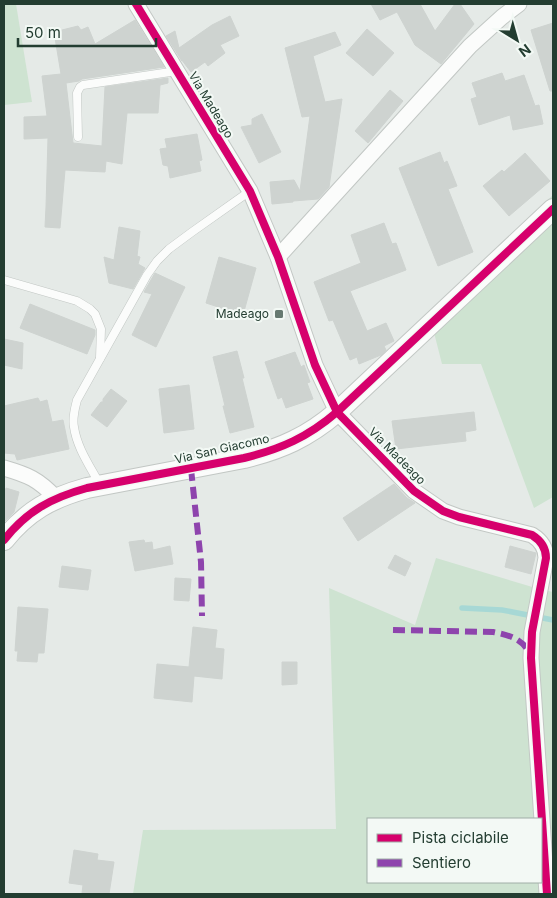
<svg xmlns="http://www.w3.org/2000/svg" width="557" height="898" font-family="Inter,sans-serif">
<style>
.green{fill:#cee3d1;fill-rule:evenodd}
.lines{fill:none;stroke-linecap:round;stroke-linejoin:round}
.stream{stroke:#a7d8d5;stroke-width:5.5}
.building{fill:#ced3d0;stroke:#ced3d0}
.service-casing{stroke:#c2c7c4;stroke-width:9}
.minor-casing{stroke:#c2c7c4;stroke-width:17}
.tertiary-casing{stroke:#c2c7c4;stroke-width:22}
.service{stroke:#fbfcfb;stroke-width:8}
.minor{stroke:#fbfcfb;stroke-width:15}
.tertiary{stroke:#fbfcfb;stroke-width:20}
.quiet{stroke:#8e44ad;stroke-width:6;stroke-dasharray:12 6;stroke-linecap:butt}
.cycleway-casing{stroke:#f3f9f5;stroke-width:11}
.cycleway{stroke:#d6006c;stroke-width:8}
.poi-dot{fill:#677a71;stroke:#f3f9f5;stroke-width:2}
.labels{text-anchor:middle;stroke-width:4;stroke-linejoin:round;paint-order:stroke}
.street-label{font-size:12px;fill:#233d31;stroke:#f3f9f5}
.poi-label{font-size:12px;fill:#233d31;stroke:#f3f9f5;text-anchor:end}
</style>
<rect width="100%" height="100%" fill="#e5eae7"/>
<!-- green -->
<g class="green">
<polygon points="4,4 16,4 32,102 4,105"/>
<polygon points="553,195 553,497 534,508 481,364 442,364 429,313"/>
<path d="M436,558l103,31 14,3v302h-420l10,-64 193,-1 -7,-241 86,37zM368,819h173v63h-173z"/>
</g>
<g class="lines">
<!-- stream -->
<polyline class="stream" points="462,608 502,610 553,620"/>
</g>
<!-- building -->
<g class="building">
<polygon points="371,4 420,4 435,31 455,4 460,4 474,24 441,64 415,45 397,12 380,20"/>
<polygon points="230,16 239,36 220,45 225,53 208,66 205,62 191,72 181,59 182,61 166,36 175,31 179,48 212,25"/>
<polygon points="135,20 164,67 82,79 79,81 66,83 73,143 102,146 105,87 168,78 168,83 160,85 158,113 127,113 122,164 106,161 105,172 65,170 60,228 45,227 46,207 48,138 24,139 24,117 47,116 42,76 61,74 54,32 78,26 81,30 88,27 95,44"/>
<polygon points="553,23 553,91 550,91 531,30"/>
<polygon points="367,29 394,53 373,76 346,53"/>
<polygon points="335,32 341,45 313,56 325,102 342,99 329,187 318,199 293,201 293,202 272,204 270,182 294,180 300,191 310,116 302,117 285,48"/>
<polygon points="502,73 505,81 524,75 535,106 539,105 543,124 513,130 510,115 479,125 471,99 477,97 472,83"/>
<polygon points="390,90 403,101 368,143 355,131"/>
<polygon points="262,114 281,152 259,163 241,127 252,125 252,119"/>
<polygon points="197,134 202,160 199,161 201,171 170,178 168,166 163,165 160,149 167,148 165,139"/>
<polygon points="440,152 444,163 447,161 457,186 448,189 473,252 438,266 399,168"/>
<polygon points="525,153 550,181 509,216 483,186 502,170 504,172"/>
<polygon points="384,223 392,244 396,243 406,270 350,291 367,331 386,323 394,341 384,346 386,350 381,355 359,364 357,357 350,360 333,320 329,321 314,282 361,263 351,235"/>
<polygon points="119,227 140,231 137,256 140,257 138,264 145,268 133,289 109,283 104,257 114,260"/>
<polygon points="219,257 256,268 243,315 206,303"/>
<polygon points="155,273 185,287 156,347 132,335 152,294 144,292"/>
<polygon points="30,304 95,330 95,335 87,354 20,328"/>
<polygon points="4,339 23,343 22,369 4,365"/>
<polygon points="237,351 244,378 242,378 254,427 230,433 223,406 225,406 213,357"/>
<polygon points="295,352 301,367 304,365 310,382 307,383 313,399 286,408 282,397 278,399 265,362"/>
<polygon points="189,385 194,429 164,433 159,389"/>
<polygon points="111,389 127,401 107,427 91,415 101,402 103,402 103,399"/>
<polygon points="38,398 40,402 47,400 52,422 63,420 69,449 17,460 15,454 4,453 4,406"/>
<polygon points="474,412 476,430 465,432 466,441 396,449 392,421"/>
<polygon points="394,484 407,498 415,503 358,541 343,518"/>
<polygon points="6,488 19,492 14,512 4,522 4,496"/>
<polygon points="144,540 145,543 152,542 153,550 170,546 173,564 135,571 129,542"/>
<polygon points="510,546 536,553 531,574 505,567"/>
<polygon points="395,555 411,563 405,576 388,568"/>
<polygon points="62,566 91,570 88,590 59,587"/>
<polygon points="175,578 191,579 189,601 174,600"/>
<polygon points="18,607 48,609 44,653 38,653 37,662 17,661 18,651 15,651"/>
<polygon points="193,627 217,630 215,648 224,649 222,679 194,676 192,702 154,698 157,664 189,667"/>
<polygon points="282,662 297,662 297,684 282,685"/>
<polygon points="74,850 98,854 97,860 114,862 109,894 94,894 82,893 83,885 69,883"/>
</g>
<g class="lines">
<defs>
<g id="service">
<polyline points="78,137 77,93 80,87 83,85 177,71"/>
<polyline points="4,280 77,301 90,309 95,314 101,329 100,358"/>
<path d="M100,485c-10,-19 -23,-37 -26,-58 -2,-9 1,-19 3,-27l70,-125 10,-14 12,-12 23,-17 58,-41"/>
</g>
<g id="minor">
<path d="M136,4l114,187 28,66 37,108 22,47 77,79 29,20 16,6 73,18c8,5 14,12 14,23l-14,74 -1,26 16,236"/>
<polyline points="278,257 297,236 470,46 502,17 519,4"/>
<path d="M4,468c24,7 34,11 52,30"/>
</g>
<path id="tertiary" d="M4,540c23,-29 47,-42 83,-52l157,-30c37,-9 64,-21 93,-46l216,-203"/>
</defs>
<!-- service casing -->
<use href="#service" class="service-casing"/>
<!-- minor casing -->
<use href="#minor" class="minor-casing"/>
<!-- tertiary casing -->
<use href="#tertiary" class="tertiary-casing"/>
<!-- service -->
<use href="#service" class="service"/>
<!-- minor -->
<use href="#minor" class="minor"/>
<!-- tertiary -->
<use href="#tertiary" class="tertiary"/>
<!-- quiet -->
<g class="quiet">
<polyline points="191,469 201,562 202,616"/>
<path d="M393,630l100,2c16,3 31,7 37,23"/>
</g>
<defs>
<g id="cycleway">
<path d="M136,4l114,187 28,66 37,108 22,47 77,79 29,20 16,6 73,18c8,5 14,12 14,23l-14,74 -1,26 16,236"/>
<path d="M4,540c23,-29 47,-42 83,-52l157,-30c37,-9 64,-21 93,-46l216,-203"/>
</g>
</defs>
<!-- cycleway casing -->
<use href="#cycleway" class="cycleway-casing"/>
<!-- cycleway -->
<use href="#cycleway" class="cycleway"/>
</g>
<!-- markers -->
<rect class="poi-dot" x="274" y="309" width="10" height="10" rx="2.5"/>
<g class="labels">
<!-- street labels -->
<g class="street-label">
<text transform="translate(211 105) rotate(59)" y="4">Via Madeago</text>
<text transform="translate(222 449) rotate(-13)" y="4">Via San Giacomo</text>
<text transform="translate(397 456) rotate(45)" y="4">Via Madeago</text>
</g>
<!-- poi labels -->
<g class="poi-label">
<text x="269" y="318">Madeago</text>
</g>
</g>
<!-- border -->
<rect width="557" height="898" fill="none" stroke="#233d31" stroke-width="10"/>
<!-- legend -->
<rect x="367" y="818" width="175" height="65" fill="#f3f9f5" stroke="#a0aea7"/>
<rect x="377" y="834" width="25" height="8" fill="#d6006c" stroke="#a0aea7"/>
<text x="412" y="843" font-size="15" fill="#233d31">Pista ciclabile</text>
<rect x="377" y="859" width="25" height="8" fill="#8e44ad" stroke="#a0aea7"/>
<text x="412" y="868" font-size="15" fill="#233d31">Sentiero</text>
<!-- north arrow -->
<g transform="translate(517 40) rotate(143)" stroke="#f3f9f5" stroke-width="4" paint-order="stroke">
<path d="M0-4L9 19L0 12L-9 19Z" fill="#233d31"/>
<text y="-8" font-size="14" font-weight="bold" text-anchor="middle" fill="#233d31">N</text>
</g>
<!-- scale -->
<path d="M18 38v8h138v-8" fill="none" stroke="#233d31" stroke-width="2.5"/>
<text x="25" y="38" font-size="15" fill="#233d31" stroke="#f3f9f5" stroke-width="4" paint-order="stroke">50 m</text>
</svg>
